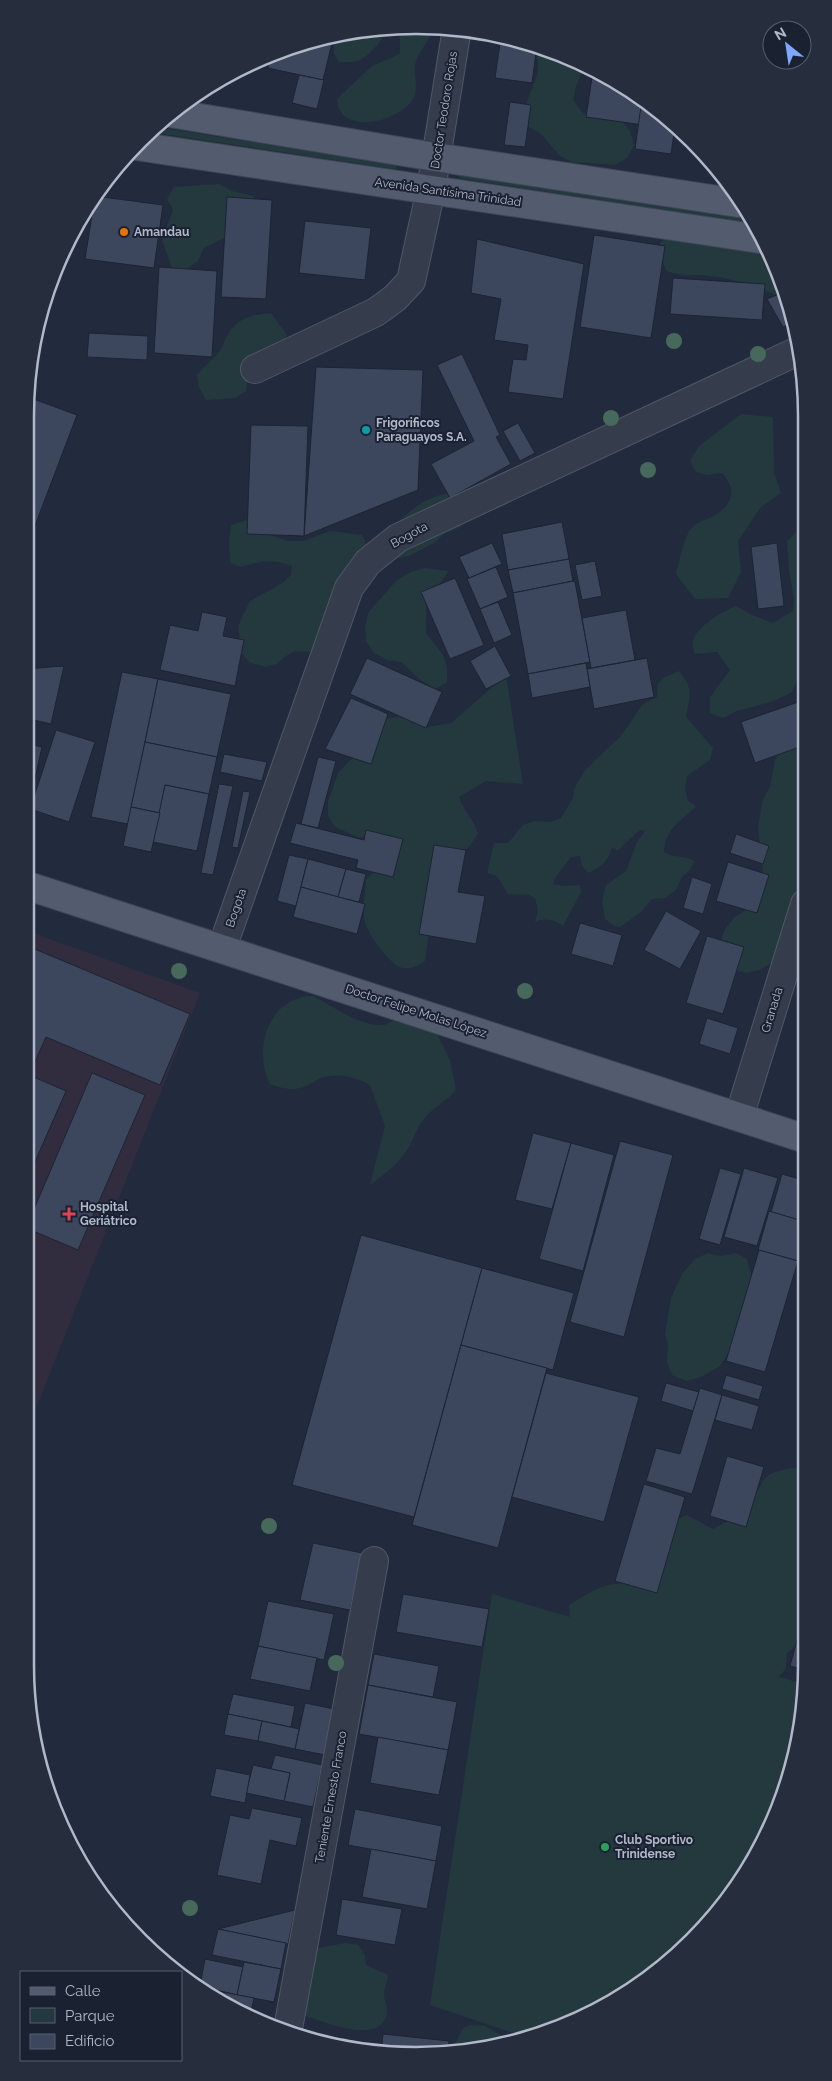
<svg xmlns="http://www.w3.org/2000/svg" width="832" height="2081" font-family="Raleway,sans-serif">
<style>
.medical{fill:#312d3e}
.green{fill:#23393e}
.building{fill:#3c475e;stroke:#1c2434}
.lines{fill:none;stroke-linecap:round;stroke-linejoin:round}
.minor-casing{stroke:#505868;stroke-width:30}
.major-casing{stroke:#3e4656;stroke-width:30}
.minor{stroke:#353d4d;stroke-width:28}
.major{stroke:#535c6e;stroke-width:28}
.tree{fill:#46695c}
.food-dot{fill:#e8710a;stroke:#1a2232;stroke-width:2}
.culture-dot{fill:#0f9aa8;stroke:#1a2232;stroke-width:2}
.health-dot{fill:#e0444e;stroke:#1a2232;stroke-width:2}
.leisure-dot{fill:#2e9e5b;stroke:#1a2232;stroke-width:2}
.labels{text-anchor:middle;stroke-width:4;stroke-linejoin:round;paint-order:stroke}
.street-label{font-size:12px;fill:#b0b8c9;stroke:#1a2232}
.poi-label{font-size:12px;font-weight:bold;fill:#b0b8c9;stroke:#1a2232;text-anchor:start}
.rim{fill:none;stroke:#b0b8c9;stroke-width:2.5}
</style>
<rect width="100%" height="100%" fill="#212b3d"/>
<!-- medical -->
<polygon class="medical" points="25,930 200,993 25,1436"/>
<!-- green -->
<g class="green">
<path d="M388,26c-1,10 -19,30 -28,34 -6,3 -15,2 -21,2l-5,-9v-18z"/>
<path d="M400,26l33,1c-2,13 -13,22 -17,34 -4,12 4,26 -3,38 -14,23 -73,38 -76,0l35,-33 28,-12z"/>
<polygon points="535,44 584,67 576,86 573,100 583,113 604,119 621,120 630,131 634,145 627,158 615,165 572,162 560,156 541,134 529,127 522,114 538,73 538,60"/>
<polygon points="155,127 395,164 397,168 394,169 150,132"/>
<polygon points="460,172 747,217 751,224 459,178 457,175"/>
<polygon points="219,184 232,191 253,196 261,207 243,228 204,248 198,261 188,268 172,268 162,240 173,210 167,199 174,187"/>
<path d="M671,233l87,2 19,31 7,25 -8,4c-22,-8 -43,-17 -67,-19 -17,-2 -24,2 -42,-5l-6,-12 -1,-16z"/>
<path d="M271,313l16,22 -7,13 -32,28 -2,15 -11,7 -29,2 -7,-13 -2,-12c6,-8 13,-13 20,-20 4,-4 6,-12 9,-17 10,-20 24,-23 45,-25z"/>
<path d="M741,414l32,3 1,56 7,20 -20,14 -23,34 3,31 -13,26 -33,1 -19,-25c3,-11 8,-36 14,-44 9,-11 17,-9 27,-16 17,-11 19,-26 5,-41l-15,2 -11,-3 -6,-11 9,-15z"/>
<path d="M452,492l13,6 4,21 -10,9 -14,5 -11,10 -25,13 -15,3 -4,-28c20,-21 32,-33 62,-39z"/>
<path d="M247,520l23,15 18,6h15l27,-10 32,4 5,10 -2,11 -42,90 -12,6 -16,-1 -9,5 -9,8 -11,3 -15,-4 -9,-9 -4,-28 12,-25 31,-17 10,-9 1,-9c-19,-8 -33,-5 -51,1l-11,-4 -1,-21 2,-17z"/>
<path d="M804,525v139l-12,28 -18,9 -37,10 -14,7 -13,-5v-16l20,-27 -13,-18 -22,2c-1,-4 -3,-8 -2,-12 2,-15 30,-31 43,-36l14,8 23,9 20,-12 1,-11 -5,-30 -2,-29z"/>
<polygon points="425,568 449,571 441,582 431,591 426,604 426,633 443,655 447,668 447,682 435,689 422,681 401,662 387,660 373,652 366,641 365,627 368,613 397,580 411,572"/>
<path d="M679,671c15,18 11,24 7,46l27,31 -3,12 -23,16 -2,13 3,12 8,5c-15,16 -31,22 -32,46 9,6 19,3 30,9l-4,9 -8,7 -6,13 -11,8 -13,1 -11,13 -21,15 -6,-1 -9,-7 -3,-18 4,-16 20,-14 11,-29 8,-11 -5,-1 -22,20 -6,-2c-4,13 -11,20 -24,25l-6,-7 -2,-10 -9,1 -16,21 -2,6 11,2 16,-1 1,7 -18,34c-9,-6 -18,-9 -28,-4l3,-12 -3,-12 -6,-3 -21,-1 -11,-18 -10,-3 7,-30h14l15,-18 12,-4 16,1 10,-4 12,-20 1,-9 11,-19 35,-33 23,-33 14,-7 1,-14 7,-6z"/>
<path d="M506,675l17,109 -37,-3 -27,16c5,15 15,22 19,37l-9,13 -22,15 -18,70 -4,29c-8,5 -15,10 -25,6 -11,-4 -32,-33 -35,-44 -3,-14 0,-29 1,-43l20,-20 7,-13 -7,-12 -14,-2 -12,5 -25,-11 -7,-11v-14l10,-29 10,-11 11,-8 26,-35 15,-3 27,11 24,-4z"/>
<polygon points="805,736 805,906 772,963 759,970 746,973 732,969 720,943 725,929 735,917 750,908 760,899 763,870 758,827 763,799 770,787 775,760 782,747"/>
<path d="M314,996c17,10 50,32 70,29 4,-1 10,-5 15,-7l37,13 14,29 6,30c-9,11 -23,17 -32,29 -6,7 -9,16 -13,24 -8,18 -26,31 -41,42l15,-59 -15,-41c-13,-7 -29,-12 -45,-8 -9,2 -16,9 -25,11 -10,3 -21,-1 -30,-4 -15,-29 -6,-75 29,-86 4,-2 10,-2 15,-2z"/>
<polygon points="708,1253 721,1256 736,1253 747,1259 752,1277 732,1347 720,1366 701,1377 687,1381 672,1375 667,1362 668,1345 665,1334 671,1298 682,1274 695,1259"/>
<path d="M792,1468l14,2 1,167 -20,16 -1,15 -7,9 25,7 -18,106 -60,113 -93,87 -67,36 -38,12 -98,-33 62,-411 78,23 -1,-12c35,-21 40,-25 82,-18l11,-10 11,-56 14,-6 26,14c12,-6 28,-14 36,-25 18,-23 8,-30 43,-36z"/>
<path d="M345,1943l13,2 7,10 1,10 22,10c0,6 -4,12 -4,19 0,6 4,13 3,19 -6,34 -64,8 -84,2l7,-59 8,-8z"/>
<polygon points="470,2025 485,2026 514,2042 493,2048 449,2050 456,2042 463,2028"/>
</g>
<!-- building -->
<g class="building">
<polygon points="334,35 323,80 268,68 271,55 315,38"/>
<polygon points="501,36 537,45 532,83 495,78"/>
<polygon points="593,71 633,91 653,109 651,126 586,117"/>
<polygon points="299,75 324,80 317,109 292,103"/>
<polygon points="642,99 675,127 671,154 635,149"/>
<polygon points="510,102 531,105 525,147 504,145"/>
<polygon points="685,137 695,145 684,144"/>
<polygon points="95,196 163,205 154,268 85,259"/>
<polygon points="227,197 272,200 266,299 221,297"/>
<polygon points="305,221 371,228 365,280 299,273"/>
<polygon points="594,235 665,246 651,338 580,327"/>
<polygon points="477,239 584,264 563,399 508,392 513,359 526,360 528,345 494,340 501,299 471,293"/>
<polygon points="159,267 217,271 212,357 154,353"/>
<polygon points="673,278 765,284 762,320 670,314"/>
<polygon points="784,292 792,323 783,327 767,299"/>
<polygon points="89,333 148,336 147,360 87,357"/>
<polygon points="462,354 500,435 496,437 511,464 450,498 431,464 474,441 437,365"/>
<polygon points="316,367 423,370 418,490 304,536"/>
<polygon points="28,397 77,415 25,552 25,416"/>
<polygon points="518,423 535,453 520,461 503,431"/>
<polygon points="251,425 308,426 304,536 247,534"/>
<polygon points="562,522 569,559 508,570 502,534"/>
<polygon points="492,543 502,564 469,578 459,557"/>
<polygon points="777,543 784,606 758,609 751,547"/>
<polygon points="569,559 573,581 513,593 508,570"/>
<polygon points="595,561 602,596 582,600 575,565"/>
<polygon points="496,567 508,597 480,609 467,579"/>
<polygon points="455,578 484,645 450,659 421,592"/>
<polygon points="573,581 575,582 590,662 528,674 513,593"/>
<polygon points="498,602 512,635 494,643 480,609"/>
<polygon points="626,610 635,660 591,668 582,618"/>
<polygon points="202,612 227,617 223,636 244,640 235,686 160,670 170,625 198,631"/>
<polygon points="495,646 511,676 486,689 470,661"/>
<polygon points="367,658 442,692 426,728 350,694"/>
<polygon points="647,658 654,697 594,709 587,669"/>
<polygon points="586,663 590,687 532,698 528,674"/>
<polygon points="64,666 51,724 25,718 25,669"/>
<polygon points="122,672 158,679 128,824 91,817"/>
<polygon points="158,679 231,694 217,757 145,742"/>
<polygon points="351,698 388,714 371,764 325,749"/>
<polygon points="804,700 805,745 755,763 741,722"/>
<polygon points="56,730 95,742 69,822 30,809"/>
<polygon points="145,742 217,757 209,794 165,785 160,813 131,807"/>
<polygon points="25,743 42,747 30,801 25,800"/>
<polygon points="224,754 267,762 262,781 220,772"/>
<polygon points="318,757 336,761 318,828 301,824"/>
<polygon points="219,784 233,786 213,875 201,873"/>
<polygon points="165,785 209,794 197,851 153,842"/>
<polygon points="243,791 250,792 238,848 232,847"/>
<polygon points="131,807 160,813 151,852 123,846"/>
<polygon points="296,823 364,840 366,830 403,839 393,877 356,868 358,860 290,843"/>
<polygon points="736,834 769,846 763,864 730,853"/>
<polygon points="434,845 466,850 458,892 485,896 476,944 419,934"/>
<polygon points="289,855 308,859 296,906 277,901"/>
<polygon points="308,859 346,869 338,897 301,887"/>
<polygon points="728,862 769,875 757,913 716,901"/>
<polygon points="346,869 366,874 359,902 338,897"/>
<polygon points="692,877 712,884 703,914 683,908"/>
<polygon points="301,887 365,904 357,934 293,917"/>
<polygon points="666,911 701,931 680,969 644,950"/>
<polygon points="580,923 622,935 613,966 571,954"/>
<polygon points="707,936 744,947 723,1014 686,1003"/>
<polygon points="25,945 190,1014 160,1085 46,1037 29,1075 66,1091 31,1171 25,1169"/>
<polygon points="707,1018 738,1028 730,1054 699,1044"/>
<polygon points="92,1073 145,1095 78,1250 26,1228"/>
<polygon points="533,1133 571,1143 552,1209 515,1200"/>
<polygon points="620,1141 673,1155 624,1337 570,1322"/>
<polygon points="571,1143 614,1155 583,1271 539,1259"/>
<polygon points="720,1168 741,1174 720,1245 699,1239"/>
<polygon points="744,1168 778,1178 757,1246 724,1237"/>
<polygon points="782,1174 806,1181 806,1193 798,1220 771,1212"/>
<polygon points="769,1211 806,1222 806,1235 798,1261 758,1250"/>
<polygon points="361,1235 482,1268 414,1517 292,1485"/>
<polygon points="759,1250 798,1261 765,1372 726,1361"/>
<polygon points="482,1268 574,1293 553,1370 461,1345"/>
<polygon points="461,1345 547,1368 498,1548 412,1525"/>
<polygon points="546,1373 639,1397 604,1522 512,1497"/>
<polygon points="726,1375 763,1386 759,1400 722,1389"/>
<polygon points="666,1383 699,1392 693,1411 661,1401"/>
<polygon points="700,1388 722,1395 692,1494 646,1481 656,1448 680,1454"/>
<polygon points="722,1395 759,1406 752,1430 715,1420"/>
<polygon points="727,1456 764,1467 746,1527 710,1516"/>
<polygon points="644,1484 685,1497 657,1593 615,1581"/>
<polygon points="313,1543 362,1553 350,1610 300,1600"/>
<polygon points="403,1594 489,1609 482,1647 396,1632"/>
<polygon points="268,1601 334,1614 324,1660 258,1646"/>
<polygon points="804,1615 807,1616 806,1670 790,1666"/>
<polygon points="258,1646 317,1658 310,1691 250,1679"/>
<polygon points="374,1654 439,1666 433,1697 368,1685"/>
<polygon points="368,1685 457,1702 448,1750 359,1734"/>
<polygon points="233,1694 295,1706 291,1727 228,1714"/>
<polygon points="305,1703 334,1709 325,1755 295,1749"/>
<polygon points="228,1714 262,1721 258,1741 224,1735"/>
<polygon points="262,1721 299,1729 295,1749 258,1741"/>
<polygon points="378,1737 448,1750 439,1795 370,1783"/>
<polygon points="275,1755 322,1765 313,1807 284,1801 290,1773 271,1769"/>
<polygon points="253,1765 290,1773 284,1801 246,1793"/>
<polygon points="216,1768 250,1775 245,1803 210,1796"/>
<polygon points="252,1808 302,1818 296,1846 270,1840 261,1884 217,1875 230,1815 249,1819"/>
<polygon points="355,1809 442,1826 436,1861 348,1845"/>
<polygon points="371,1849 436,1861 427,1909 362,1897"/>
<polygon points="342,1899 402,1909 395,1945 336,1935"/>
<polygon points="295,1910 288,1944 218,1929"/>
<polygon points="218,1929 286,1943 281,1969 212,1955"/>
<polygon points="205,1959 243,1967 237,1995 200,1986"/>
<polygon points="244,1962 281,1969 274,2002 237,1995"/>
<polygon points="217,1991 254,1998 250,2017 221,2004 215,1999"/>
<polygon points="310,2034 348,2038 346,2048 310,2040"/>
<polygon points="383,2034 449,2041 448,2050 381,2052"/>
</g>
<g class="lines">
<defs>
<g id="minor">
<polyline points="255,369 376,312 395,298 411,281 431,189 457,28"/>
<polyline points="222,948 349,588 368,562 398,538 800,350"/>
<polyline points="739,1117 805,904"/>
<polyline points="287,2034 374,1561"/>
</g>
<g id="major">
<polyline points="170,113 435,157 738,203"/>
<polyline points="136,146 760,239"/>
<polyline points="25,885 806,1139"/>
</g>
</defs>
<!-- minor casing -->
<use href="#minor" class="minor-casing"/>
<!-- major casing -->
<use href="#major" class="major-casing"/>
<!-- minor -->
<use href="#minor" class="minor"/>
<!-- major -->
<use href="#major" class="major"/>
</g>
<!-- trees -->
<g class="tree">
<circle cx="674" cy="341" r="8"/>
<circle cx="758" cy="354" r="8"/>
<circle cx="611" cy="418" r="8"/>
<circle cx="648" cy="470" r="8"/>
<circle cx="179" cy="971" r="8"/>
<circle cx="525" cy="991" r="8"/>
<circle cx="269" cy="1526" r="8"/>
<circle cx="336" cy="1663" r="8"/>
<circle cx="190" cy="1908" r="8"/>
</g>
<!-- markers -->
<circle class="food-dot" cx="124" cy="232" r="5"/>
<circle class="culture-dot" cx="366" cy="430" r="5"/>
<path class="health-dot" d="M66.5 1206.5h5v5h5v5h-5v5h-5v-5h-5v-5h5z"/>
<circle class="leisure-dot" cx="605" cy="1847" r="5"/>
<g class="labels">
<!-- street labels -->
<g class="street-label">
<text transform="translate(444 110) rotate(-81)" y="4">Doctor Teodoro Rojas</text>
<text transform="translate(448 192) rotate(8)" y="4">Avenida Santísima Trinidad</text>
<text transform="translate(409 535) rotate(-29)" y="4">Bogota</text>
<text transform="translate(236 908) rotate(-71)" y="4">Bogota</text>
<text transform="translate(772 1010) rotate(-73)" y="4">Granada</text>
<text transform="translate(416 1011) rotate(18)" y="4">Doctor Felipe Molas López</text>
<text transform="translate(331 1797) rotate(-80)" y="4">Teniente Ernesto Franco</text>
</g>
<!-- poi labels -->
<g class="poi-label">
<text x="134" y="236">Amandau</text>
<text x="376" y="427">Frigorificos<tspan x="376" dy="14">Paraguayos S.A.</tspan></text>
<text x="80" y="1211">Hospital<tspan x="80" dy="14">Geriátrico</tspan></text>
<text x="615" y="1844">Club Sportivo<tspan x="615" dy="14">Trinidense</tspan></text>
</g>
</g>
<!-- crop -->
<path d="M0 0H832V2081H0ZM416 34H416A382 382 0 0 1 798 416V1665A382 382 0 0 1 416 2047H416A382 382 0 0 1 34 1665V416A382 382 0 0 1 416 34Z" fill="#262e3e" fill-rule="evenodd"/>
<path class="rim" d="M416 34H416A382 382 0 0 1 798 416V1665A382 382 0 0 1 416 2047H416A382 382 0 0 1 34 1665V416A382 382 0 0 1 416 34Z"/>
<!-- legend -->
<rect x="20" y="1971" width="162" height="90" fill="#1a2232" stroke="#565e6e"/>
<rect x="30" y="1987" width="25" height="8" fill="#535c6e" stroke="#565e6e"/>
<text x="65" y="1996" font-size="15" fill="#b0b8c9">Calle</text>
<rect x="30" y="2008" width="25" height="15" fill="#23393e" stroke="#565e6e"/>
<text x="65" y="2021" font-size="15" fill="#b0b8c9">Parque</text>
<rect x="30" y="2034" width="25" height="15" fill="#3c475e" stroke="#565e6e"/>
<text x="65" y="2046" font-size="15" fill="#b0b8c9">Edificio</text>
<!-- north arrow -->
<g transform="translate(787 45) rotate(330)"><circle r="24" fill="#1a2232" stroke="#565e6e"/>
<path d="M0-4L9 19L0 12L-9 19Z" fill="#7fa7ff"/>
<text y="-8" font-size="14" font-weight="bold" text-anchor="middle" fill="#b0b8c9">N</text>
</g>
</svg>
